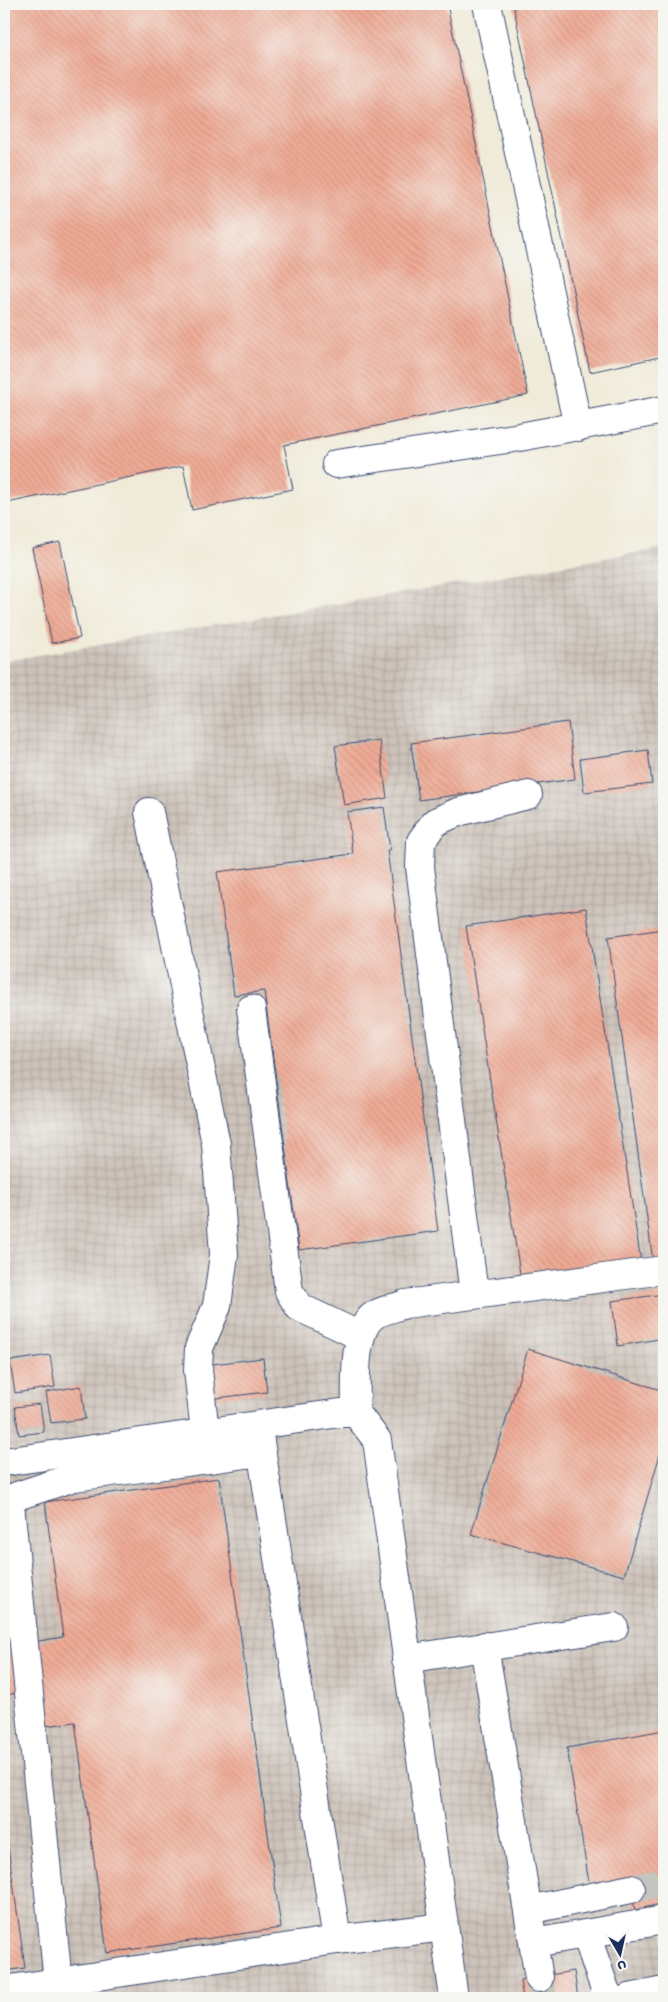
<svg xmlns="http://www.w3.org/2000/svg" width="668" height="2002" font-family="'Gochi Hand',sans-serif">
<style>
.industrial{fill:url(#industrial-grid)}
.building{fill:url(#building-back-hatch)}
.lines{fill:none;stroke-linecap:round;stroke-linejoin:round}
.minor-tunnel{stroke:#c5c5c0;stroke-width:28;stroke-dasharray:28 14;stroke-linecap:butt}
.minor-casing{stroke:#3b4b70;stroke-width:30}
.minor{stroke:#fff;stroke-width:28}
</style>
<defs>
<pattern id="industrial-grid" width="8" height="8" patternUnits="userSpaceOnUse" patternTransform="scale(1.25)"><rect width="8" height="8" fill="#ccc2b9"/><path d="M0 4h8M4 0v8" fill="none" stroke="#afa7a1"/></pattern>
<pattern id="building-back-hatch" width="6" height="6" patternUnits="userSpaceOnUse" patternTransform="scale(1.25)"><rect width="6" height="6" fill="#efab95"/><path d="M-1 5l2 2M0 0l6 6M5-1l2 2" fill="none" stroke="#cc9383"/></pattern>
</defs>
<rect width="100%" height="100%" fill="#f6f6f2"/>
<filter id="ink" filterUnits="userSpaceOnUse"><feTurbulence type="fractalNoise" baseFrequency=".02" numOctaves="2"/><feDisplacementMap in="SourceGraphic" scale="10" xChannelSelector="R" yChannelSelector="G"/><feConvolveMatrix kernelMatrix="1 2 1 2 8 2 1 2 1" color-interpolation-filters="sRGB"/></filter>
<filter id="wash" filterUnits="userSpaceOnUse"><feTurbulence type="fractalNoise" baseFrequency=".0096" numOctaves="4" result="noise"/><feDisplacementMap in="SourceGraphic" scale="20" xChannelSelector="R" yChannelSelector="G"/><feGaussianBlur stdDeviation="1.12" result="paint"/><feColorMatrix in="noise" values="0 0 0 0 0 0 0 0 0 0 0 0 0 0 0 0 0 1.4 0 .05"/><feComposite in="paint" operator="in"/></filter>
<g filter="url(#wash)">
<rect width="100%" height="100%" fill="#f0ebd9"/>
<!-- industrial -->
<polygon class="industrial" points="664,548 664,1998 4,1998 4,661"/>
<g id="blocks">
<!-- building -->
<g class="building">
<polygon points="4,4 447,4 528,395 284,445 293,489 192,510 183,466 7,503 4,489 4,81 10,80 4,52"/>
<polygon points="513,4 664,4 664,356 590,372"/>
<polygon points="60,542 80,638 52,643 32,548"/>
<polygon points="568,722 575,779 419,800 411,743"/>
<polygon points="379,740 387,798 344,805 335,746"/>
<polygon points="648,750 652,784 584,792 580,759"/>
<polygon points="384,807 390,850 387,850 438,1231 299,1250 264,991 234,995 217,872 353,854 347,812"/>
<polygon points="586,908 641,1262 521,1280 466,926"/>
<polygon points="664,929 664,1268 654,1269 608,937"/>
<polygon points="664,1294 664,1338 618,1346 612,1301"/>
<polygon points="528,1349 664,1391 664,1441 624,1576 471,1534"/>
<polygon points="50,1355 55,1387 15,1393 10,1361"/>
<polygon points="263,1358 267,1392 208,1399 204,1365"/>
<polygon points="81,1386 85,1419 51,1423 46,1392"/>
<polygon points="40,1404 44,1432 19,1435 15,1407"/>
<polygon points="219,1478 281,1928 107,1953 75,1722 38,1727 27,1643 63,1637 45,1502"/>
<polygon points="4,1552 25,1692 4,1695"/>
<polygon points="664,1730 664,1903 635,1910 629,1881 590,1889 567,1748"/>
<polygon points="4,1818 25,1968 4,1971"/>
<polygon points="574,1971 578,1998 523,1998 520,1980"/>
</g>
</g>
</g>
<g filter="url(#ink)">
<use href="#blocks" fill-opacity="0" stroke="#3b4b70" stroke-width="1"/>
<g class="lines">
<!-- minor-tunnel -->
<g class="minor-tunnel">
<polyline points="631,1889 664,1882"/>
<polyline points="539,1978 543,1998"/>
</g>
<defs>
<g id="minor">
<polyline points="487,4 578,427"/>
<polyline points="336,464 514,438 664,410"/>
<polyline points="149,812 216,1144 224,1254 217,1306 199,1348 198,1370 205,1432"/>
<polyline points="251,1009 289,1291 299,1307 360,1336"/>
<polyline points="474,1294 420,867 421,841 435,822 458,812 528,795"/>
<path d="M356,1413c0,-25 -4,-81 17,-97 6,-5 25,-9 32,-12l259,-34"/>
<polyline points="259,1435 337,1940"/>
<polyline points="4,1462 340,1413 356,1413 377,1440 454,1998"/>
<polyline points="484,1646 539,1978"/>
<polyline points="406,1659 614,1627"/>
<polyline points="528,1910 631,1889"/>
<polyline points="586,1934 606,1992 611,1998"/>
<polyline points="534,1943 664,1920"/>
<polyline points="58,1982 10,1504 17,1496 74,1477 261,1452"/>
<polyline points="4,1990 337,1940 444,1927"/>
<polyline points="629,1998 664,1991"/>
</g>
</defs>
<!-- minor casing -->
<use href="#minor" class="minor-casing"/>
<!-- minor -->
<use href="#minor" class="minor"/>
</g>
</g>
<!-- margin -->
<rect width="668" height="2002" fill="none" stroke="#f6f6f2" stroke-width="20"/>
<!-- north arrow -->
<g transform="translate(620 1954) rotate(171)" stroke="#f6f6f2" stroke-width="4" paint-order="stroke">
<path d="M0-4L9 19L0 12L-9 19Z" fill="#1b2f5e"/>
<text y="-8" font-size="14" font-weight="bold" text-anchor="middle" fill="#1b2f5e">U</text>
</g>
</svg>
